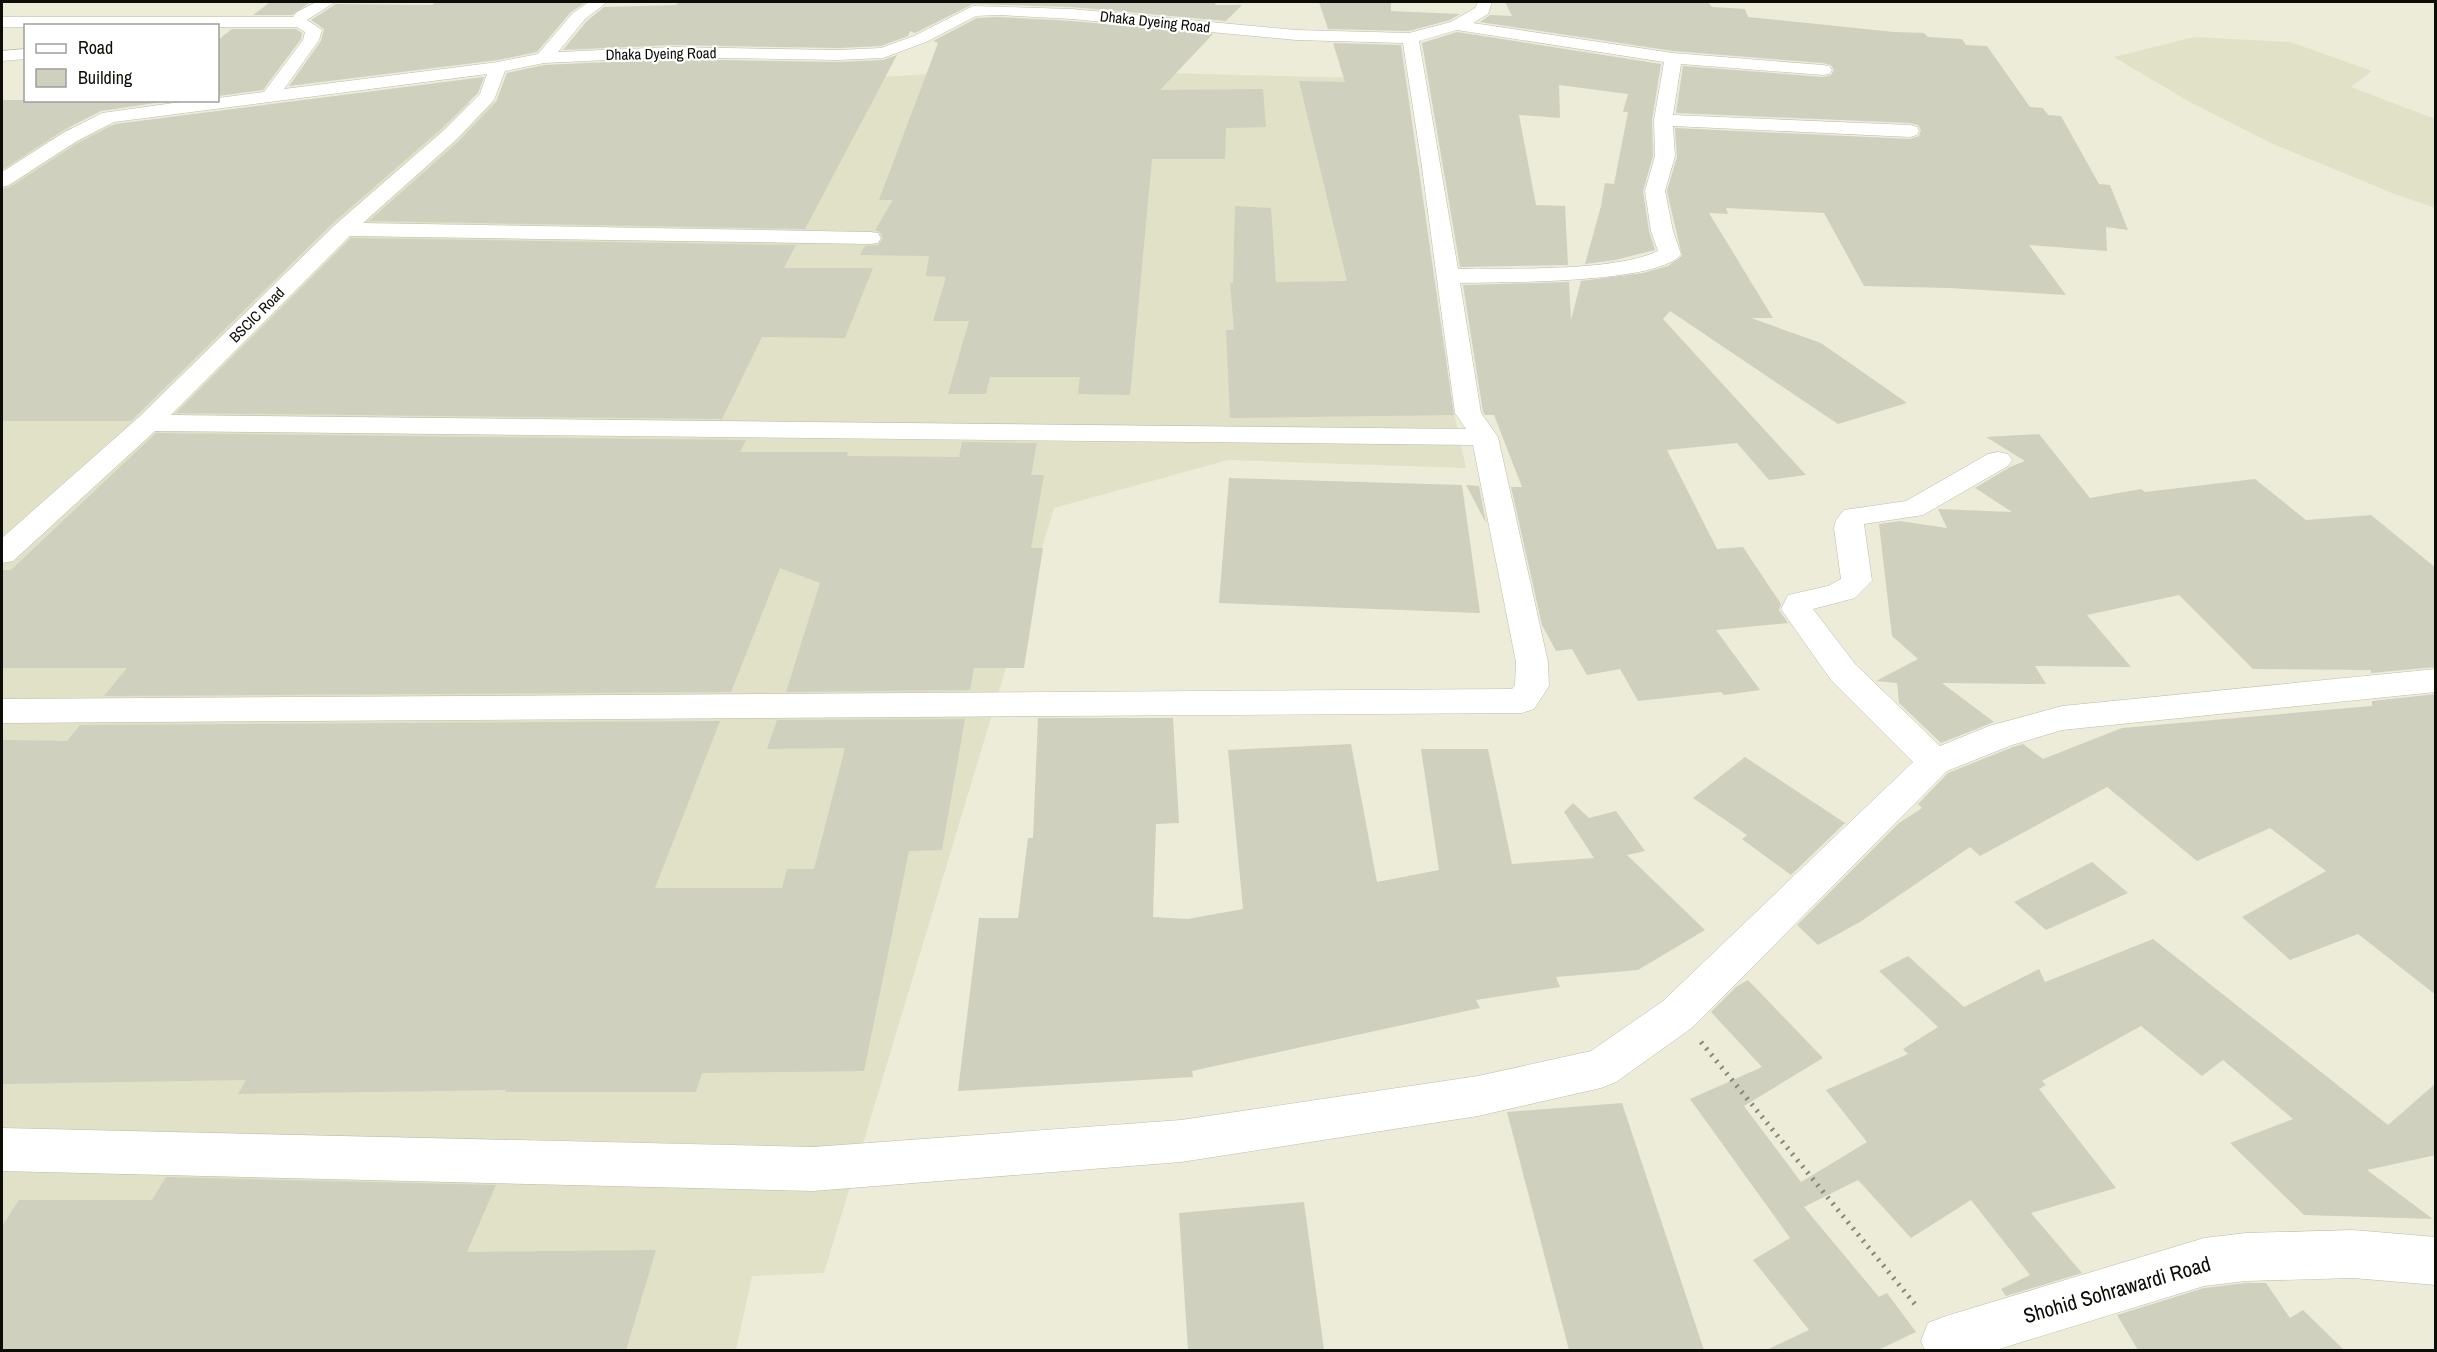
<svg xmlns="http://www.w3.org/2000/svg" width="2437" height="1352" font-family="'Archivo Narrow',sans-serif">
<style>
.built{fill:#e0e1c6}
.building{fill:#d0d0be}
.lines{fill:none;stroke-linecap:round;stroke-linejoin:round}
.minor-casing{stroke:#bcbdaa;stroke-width:1}
.path{stroke:#87877a;stroke-width:5;stroke-dasharray:2 6;stroke-linecap:butt}
.minor{fill:#fff;fill-rule:evenodd}
.labels{text-anchor:middle;stroke-width:4.5;stroke-linejoin:round;paint-order:stroke}
.far-street-label{font-size:15px;fill:#0d0d07;stroke:#fff}
.near-street-label{font-size:21px;fill:#0d0d07;stroke:#fff}
</style>
<rect width="100%" height="100%" fill="#ececd9"/>
<!-- built -->
<g class="built">
<polygon points="2194,37 2290,42 2372,71 2351,87 2435,119 2435,208 2392,193 2271,143 2188,101 2114,57"/>
<polygon points="1009,69 1401,79 1413,227 1466,468 1228,460 1054,508 824,1273 752,1276 736,1350 2,1350 2,130 49,129"/>
</g>
<!-- building -->
<g class="building">
<polygon points="436,2 586,2 571,12 537,52 498,60 289,86 321,41 324,29 311,20 336,4 432,5"/>
<polygon points="679,2 1216,2 1215,5 1242,5 1226,21 1072,7 973,4 915,33 910,31 908,36 881,46 838,48 672,45 563,50 587,21 604,7 676,5"/>
<polygon points="1319,2 1391,2 1391,11 1460,14 1450,20 1409,31 1328,29"/>
<polygon points="1505,2 1708,2 1712,7 1745,9 1748,17 1894,32 1924,33 1928,37 1962,39 1966,45 1987,46 2030,107 2043,108 2048,115 2061,116 2099,184 2110,185 2128,230 2106,227 2107,251 2029,245 2066,295 1949,288 1864,286 1824,213 1726,208 1728,214 1709,213 1773,318 1751,318 1821,343 1907,403 1838,424 1670,311 1663,319 1806,475 1769,480 1737,443 1667,450 1717,549 1743,547 1781,604 1779,610 1788,623 1716,630 1760,690 1724,695 1721,692 1638,701 1620,669 1587,675 1572,649 1556,651 1542,625 1511,487 1522,487 1494,415 1485,415 1483,412 1463,285 1569,282 1571,320 1581,281 1643,273 1668,266 1682,256 1667,191 1677,157 1675,128 1910,139 1919,136 1921,130 1918,125 1910,123 1676,113 1683,66 1823,77 1831,75 1834,70 1831,65 1823,63 1673,51 1480,22 1490,15 1512,16"/>
<polygon points="269,3 309,3 292,15 253,15"/>
<polygon points="998,17 1072,21 1213,34 1160,90 1263,89 1266,127 1226,128 1225,159 1152,159 1130,395 1078,394 1080,377 990,377 986,394 948,394 969,321 933,321 946,277 926,276 929,256 860,255 865,246 878,245 883,239 880,232 875,230 893,200 879,200 938,43 933,41 977,18"/>
<polygon points="232,29 296,29 302,33 301,39 263,90 218,96 218,40"/>
<polygon points="1457,32 1661,64 1652,120 1653,156 1643,191 1649,231 1655,250 1615,260 1585,264 1601,206 1605,183 1614,184 1628,112 1623,112 1628,94 1559,85 1560,118 1519,115 1536,205 1565,206 1568,265 1460,267 1422,43"/>
<polygon points="1333,43 1401,45 1454,415 1230,418 1226,330 1234,330 1230,283 1233,283 1235,206 1271,208 1276,282 1347,281 1299,81 1345,82"/>
<polygon points="897,55 805,229 369,221 459,141 496,102 507,73 544,65 672,59 838,62 883,60"/>
<polygon points="484,77 478,93 441,129 334,222 131,421 2,421 2,189 10,187 78,143 115,124"/>
<polygon points="2,100 175,100 101,111 62,131 2,170"/>
<polygon points="351,238 796,245 784,268 873,268 845,338 762,337 722,419 176,413"/>
<polygon points="156,433 746,440 740,452 848,452 847,456 959,457 962,442 1037,443 1031,475 1044,475 1031,548 1043,548 1024,668 974,668 970,690 786,692 820,583 780,568 731,692 104,696 127,668 2,668 2,570 11,570"/>
<polygon points="2039,434 2090,498 2141,489 2145,492 2255,479 2306,520 2371,515 2436,568 2436,667 2371,673 2371,670 2253,669 2179,595 2087,615 2131,667 2035,666 2046,684 1942,683 1994,722 1941,743 1899,703 1897,683 1876,681 1918,659 1892,636 1879,524 1900,521 1947,528 1938,509 2012,512 1975,488 2010,467 2025,461 1986,437"/>
<polygon points="1229,478 1462,485 1480,613 1219,603"/>
<polygon points="1466,485 1479,486 1486,523"/>
<polygon points="2436,694 2436,995 2358,934 2290,960 2242,917 2326,871 2270,828 2197,861 2107,787 1980,856 1970,847 1860,922 1818,945 1797,925 1899,823 1922,808 1918,804 1948,773 2013,747 2023,744 2043,759 2122,728 2372,706 2372,701"/>
<polygon points="1038,718 1173,718 1179,823 1156,824 1153,917 1188,919 1243,909 1228,750 1351,744 1377,882 1439,870 1421,749 1488,749 1512,864 1594,858 1564,812 1573,803 1589,818 1616,811 1645,851 1627,855 1705,930 1638,970 1556,977 1560,987 1476,1000 1480,1008 1192,1071 1193,1077 958,1091 979,918 1018,918 1028,838 1033,838"/>
<polygon points="965,719 942,850 909,851 864,1071 702,1073 696,1092 505,1092 506,1090 238,1094 246,1080 2,1084 2,740 67,741 80,725 720,721 655,888 782,888 787,869 814,869 845,748 767,749 777,720"/>
<polygon points="1745,757 1845,823 1791,875 1742,839 1747,835 1693,798"/>
<polygon points="2092,862 2128,893 2046,930 2014,902"/>
<polygon points="2153,939 2388,1125 2436,1083 2436,1155 2367,1170 2433,1219 2304,1215 2230,1143 2293,1119 2223,1060 2202,1076 2141,1026 2042,1081 2046,1085 2039,1089 2116,1188 2031,1213 2082,1273 2006,1296 2001,1289 2030,1275 1971,1200 1911,1238 1858,1180 1804,1207 1879,1297 1887,1293 1916,1332 1878,1350 1766,1350 1809,1330 1753,1260 1790,1238 1690,1099 1762,1067 1711,1012 1736,987 1748,980 1823,1058 1744,1106 1801,1182 1867,1142 1826,1090 1908,1054 1903,1049 1938,1027 1879,971 1908,956 1964,1007 2039,969 2045,982"/>
<polygon points="1622,1103 1704,1350 1569,1350 1507,1112"/>
<polygon points="166,1177 496,1185 467,1252 656,1250 626,1350 2,1350 2,1226 19,1200 152,1200"/>
<polygon points="1304,1202 1324,1350 1188,1350 1179,1213"/>
<polygon points="2246,1283 2266,1283 2290,1318 2303,1310 2344,1350 2138,1350 2117,1315 2204,1288"/>
</g>
<g class="lines">
<defs>
<g id="minor">
<path d="M316,2h19l-28,18 15,10 -3,10 -35,49 214,-27 40,-8 35,-41 16,-11h18l-22,17 -27,33 114,-5 166,3 43,-2 33,-12 59,-30 99,3 224,21 113,3 42,-11 24,-14 3,-6h14l-4,12 -15,9 200,30 150,12 6,1 3,4 -3,4 -6,1 -142,-11 -8,51 237,10 7,2 2,4 -2,4 -7,2 -237,-11 2,30 -10,35 8,40 8,23c-21,30 -182,28 -221,29l21,130 17,24 50,225 1,24 -15,23 -12,4 -1520,10v-24l1510,-10 3,-4 1,-23 -43,-217 -1318,-14 -142,130 -11,2v-25l137,-121 197,-193 107,-93 37,-37 7,-20 -373,48 -37,19 -68,44 -7,2v-15l61,-39 39,-20 93,-13h23v-2l46,-6 39,-52 2,-8 -8,-5h-295v-10h291l4,-5zM998,15l74,4 224,21 107,3 18,117 34,253 11,16 -1295,-14 179,-179 520,8 8,-1 3,-5 -3,-5 -8,-1 -507,-9 94,-84 37,-39 11,-29 39,-8 128,-6 166,3 45,-2 43,-16 50,-26zM1457,30l207,32 -10,58 1,36 -10,35 6,40 7,20c-44,21 -149,17 -200,18l-39,-228z"/>
<polygon points="26,49 26,59 2,61 2,51"/>
<polygon points="1998,452 2008,454 2012,460 2008,466 1923,515 1864,524 1872,581 1855,598 1813,609 1855,664 1940,746 1989,726 2062,706 2436,669 2436,692 2062,730 2012,745 1947,771 1693,1027 1616,1082 1601,1088 1478,1116 1181,1162 813,1191 2,1171 2,1128 813,1147 1181,1120 1478,1076 1591,1051 1663,1001 1913,762 1831,680 1781,609 1788,595 1828,586 1841,579 1834,528 1836,520 1844,510 1906,501 1988,454"/>
<polygon points="2353,1230 2436,1237 2436,1285 2353,1278 2246,1281 2204,1286 1996,1350 1925,1350 1921,1341 1928,1323 1946,1316 2204,1238 2246,1233"/>
</g>
</defs>
<!-- minor casing -->
<use href="#minor" class="minor-casing"/>
<!-- path -->
<polyline class="path" points="1701,1042 1918,1308"/>
<!-- minor -->
<use href="#minor" class="minor"/>
</g>
<g class="labels">
<!-- far-street labels -->
<g class="far-street-label">
<text transform="translate(1155 22) rotate(6)" y="5">Dhaka Dyeing Road</text>
<text transform="translate(661 54) rotate(-1)" y="5">Dhaka Dyeing Road</text>
<text transform="translate(257 315) rotate(-45)" y="5">BSCIC Road</text>
</g>
<!-- near-street labels -->
<g class="near-street-label">
<text transform="translate(2117 1290) rotate(-16)" y="7">Shohid Sohrawardi Road</text>
</g>
</g>
<!-- border -->
<rect width="2437" height="1352" fill="none" stroke="#0d0d07" stroke-width="6"/>
<!-- legend -->
<rect x="24" y="24" width="195" height="78" fill="#ffffff" stroke="#9e9e9c" stroke-width="1.5"/>
<rect x="36" y="44" width="30" height="9" fill="#ffffff" stroke="#9e9e9c" stroke-width="1.5"/>
<text x="78" y="54" font-size="18" fill="#0d0d07">Road</text>
<rect x="36" y="69" width="30" height="18" fill="#d0d0be" stroke="#9e9e9c" stroke-width="1.5"/>
<text x="78" y="84" font-size="18" fill="#0d0d07">Building</text>
</svg>
